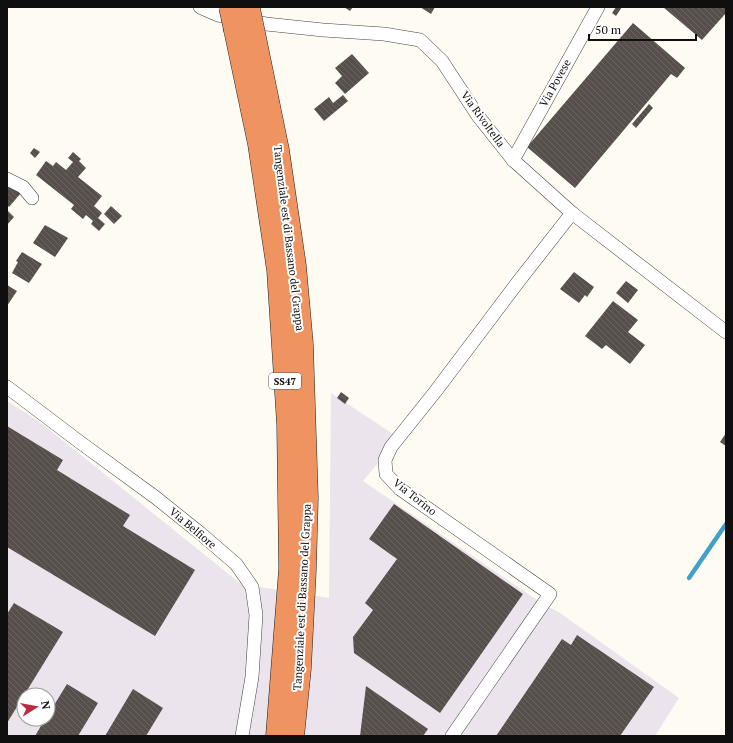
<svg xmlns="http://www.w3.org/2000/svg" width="733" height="743" font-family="'PT Serif',serif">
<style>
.industrial{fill:#ebe4ed;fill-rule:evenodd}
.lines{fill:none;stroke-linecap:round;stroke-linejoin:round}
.stream{stroke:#429fc9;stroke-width:4.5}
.building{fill:url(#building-back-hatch)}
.street-casing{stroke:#424242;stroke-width:14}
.highway-casing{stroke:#202020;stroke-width:23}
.street{stroke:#fff;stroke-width:13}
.highway{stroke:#ef9460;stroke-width:22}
.highway-bridge-casing{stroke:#202020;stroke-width:23;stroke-linecap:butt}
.highway-bridge{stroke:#ef9460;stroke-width:22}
.labels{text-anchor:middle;stroke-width:4;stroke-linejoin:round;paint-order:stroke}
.shield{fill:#fff;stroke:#575757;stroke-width:1}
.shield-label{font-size:10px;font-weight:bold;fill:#0f0f0f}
.street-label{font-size:11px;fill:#0f0f0f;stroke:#fff}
</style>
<defs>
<pattern id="building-back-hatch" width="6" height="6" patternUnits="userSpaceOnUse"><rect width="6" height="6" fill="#574f4c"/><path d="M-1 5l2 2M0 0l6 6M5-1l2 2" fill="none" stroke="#6a6461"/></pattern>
</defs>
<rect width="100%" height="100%" fill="#fefbf2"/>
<!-- industrial -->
<path class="industrial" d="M331,393l68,45 -36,43 177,121 20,11 119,85 -24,38h-648v-335l34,22 200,161 88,14zM24,695h24v24h-24z"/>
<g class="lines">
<!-- stream -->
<polyline class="stream" points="689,578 726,524"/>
</g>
<!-- building -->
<g class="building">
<polygon points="344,7 353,7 350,11"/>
<polygon points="420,7 435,7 431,14"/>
<polygon points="616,7 622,7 616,16 612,13"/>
<polygon points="663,7 726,7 726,13 702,40"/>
<polygon points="633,23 685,68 677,78 671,74 575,188 527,147"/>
<polygon points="352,54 369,73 345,94 335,83 342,76 335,68"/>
<polygon points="343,95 348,101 324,121 314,109 329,97 333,103"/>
<polygon points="649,104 653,108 636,128 632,124"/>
<polygon points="34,148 40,152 35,158 30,153"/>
<polygon points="73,152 81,159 79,161 86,168 78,177 102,196 94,206 102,213 98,218 105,224 99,231 91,224 93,221 86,215 83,219 71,209 74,205 36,175 46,161 53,166 56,162 66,170 73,162 68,158"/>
<polygon points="7,183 21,193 9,207 7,205"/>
<polygon points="111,206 122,216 114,224 104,214"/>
<polygon points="7,210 14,217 7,225"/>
<polygon points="45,225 68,238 55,257 33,243"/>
<polygon points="22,252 42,264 29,283 12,273 18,262 16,261"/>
<polygon points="574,272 594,287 587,297 585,295 579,303 560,289"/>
<polygon points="626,281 638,290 628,303 616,293"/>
<polygon points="7,285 17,291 7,306"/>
<polygon points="613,301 638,320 628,332 645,345 630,364 606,345 602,349 585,336"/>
<polygon points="341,392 349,398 345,404 337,398"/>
<polygon points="7,426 63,460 57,470 130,515 123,526 195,570 155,636 7,547"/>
<polygon points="726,433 726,446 720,442"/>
<polygon points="394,504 523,594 440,713 354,653 353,637 373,610 365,603 397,559 369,539"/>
<polygon points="14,603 63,632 7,723 7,614"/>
<polygon points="577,635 654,687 620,736 496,736 562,639 571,645"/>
<polygon points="67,684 98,703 78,736 35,736 45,719 48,719 48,715"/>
<polygon points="366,686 428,729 423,736 360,736"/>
<polygon points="133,689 163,708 146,736 105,736"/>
</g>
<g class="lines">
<defs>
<g id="street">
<polyline points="200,7 218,15 266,24 323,30 384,34 420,40 442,61 478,116 513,160 572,213 726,332"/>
<polyline points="513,160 598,7"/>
<polyline points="7,179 23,187 32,198"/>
<polyline points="7,387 81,443 155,497 200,533 236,564 252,587 256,615 252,677 242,736"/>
<polyline points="452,736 550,594 400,489 386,474 385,460 391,447 435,392 518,282 572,213"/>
</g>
<g id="highway">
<polyline points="235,30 259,144 278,270 288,424 290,569 277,736"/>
<polyline points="254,33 278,150 295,266 302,344 307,498 305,570 300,668 293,736"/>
</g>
</defs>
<!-- street casing -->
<use href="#street" class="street-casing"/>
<!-- highway casing -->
<use href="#highway" class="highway-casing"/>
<!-- street -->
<use href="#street" class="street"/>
<!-- highway -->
<use href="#highway" class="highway"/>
<defs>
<g id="highway-bridge">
<polyline points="230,7 235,30"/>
<polyline points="249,9 254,33"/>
</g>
</defs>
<!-- highway-bridge casing -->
<use href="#highway-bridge" class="highway-bridge-casing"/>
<!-- highway-bridge -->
<use href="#highway-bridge" class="highway-bridge"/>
</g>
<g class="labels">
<!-- shield labels -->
<rect class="shield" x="269" y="373" width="32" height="16" rx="3"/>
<g class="shield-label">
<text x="285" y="385">SS47</text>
</g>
<!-- street labels -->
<g class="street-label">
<text transform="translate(555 83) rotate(-61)" y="4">Via Povese</text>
<text transform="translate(483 119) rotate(54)" y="4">Via Rivoltella</text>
<text transform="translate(289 238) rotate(83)" y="4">Tangenziale est di Bassano del Grappa</text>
<text transform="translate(415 497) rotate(38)" y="4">Via Torino</text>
<text transform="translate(193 528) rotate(40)" y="4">Via Belfiore</text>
<text transform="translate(302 597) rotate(-87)" y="4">Tangenziale est di Bassano del Grappa</text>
</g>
</g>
<!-- border -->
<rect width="733" height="743" fill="none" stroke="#0f0f0f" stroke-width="16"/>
<!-- north arrow -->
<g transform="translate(36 707) rotate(79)"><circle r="19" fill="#ffffff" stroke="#9f9f9f"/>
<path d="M0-3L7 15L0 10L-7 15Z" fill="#bb2b3f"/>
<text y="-6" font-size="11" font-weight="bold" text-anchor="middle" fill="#0f0f0f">N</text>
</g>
<!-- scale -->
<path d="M589 34v6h107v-6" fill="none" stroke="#0f0f0f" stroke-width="2"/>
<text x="595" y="34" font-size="12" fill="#0f0f0f" stroke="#ffffff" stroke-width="3" paint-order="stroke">50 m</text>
</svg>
